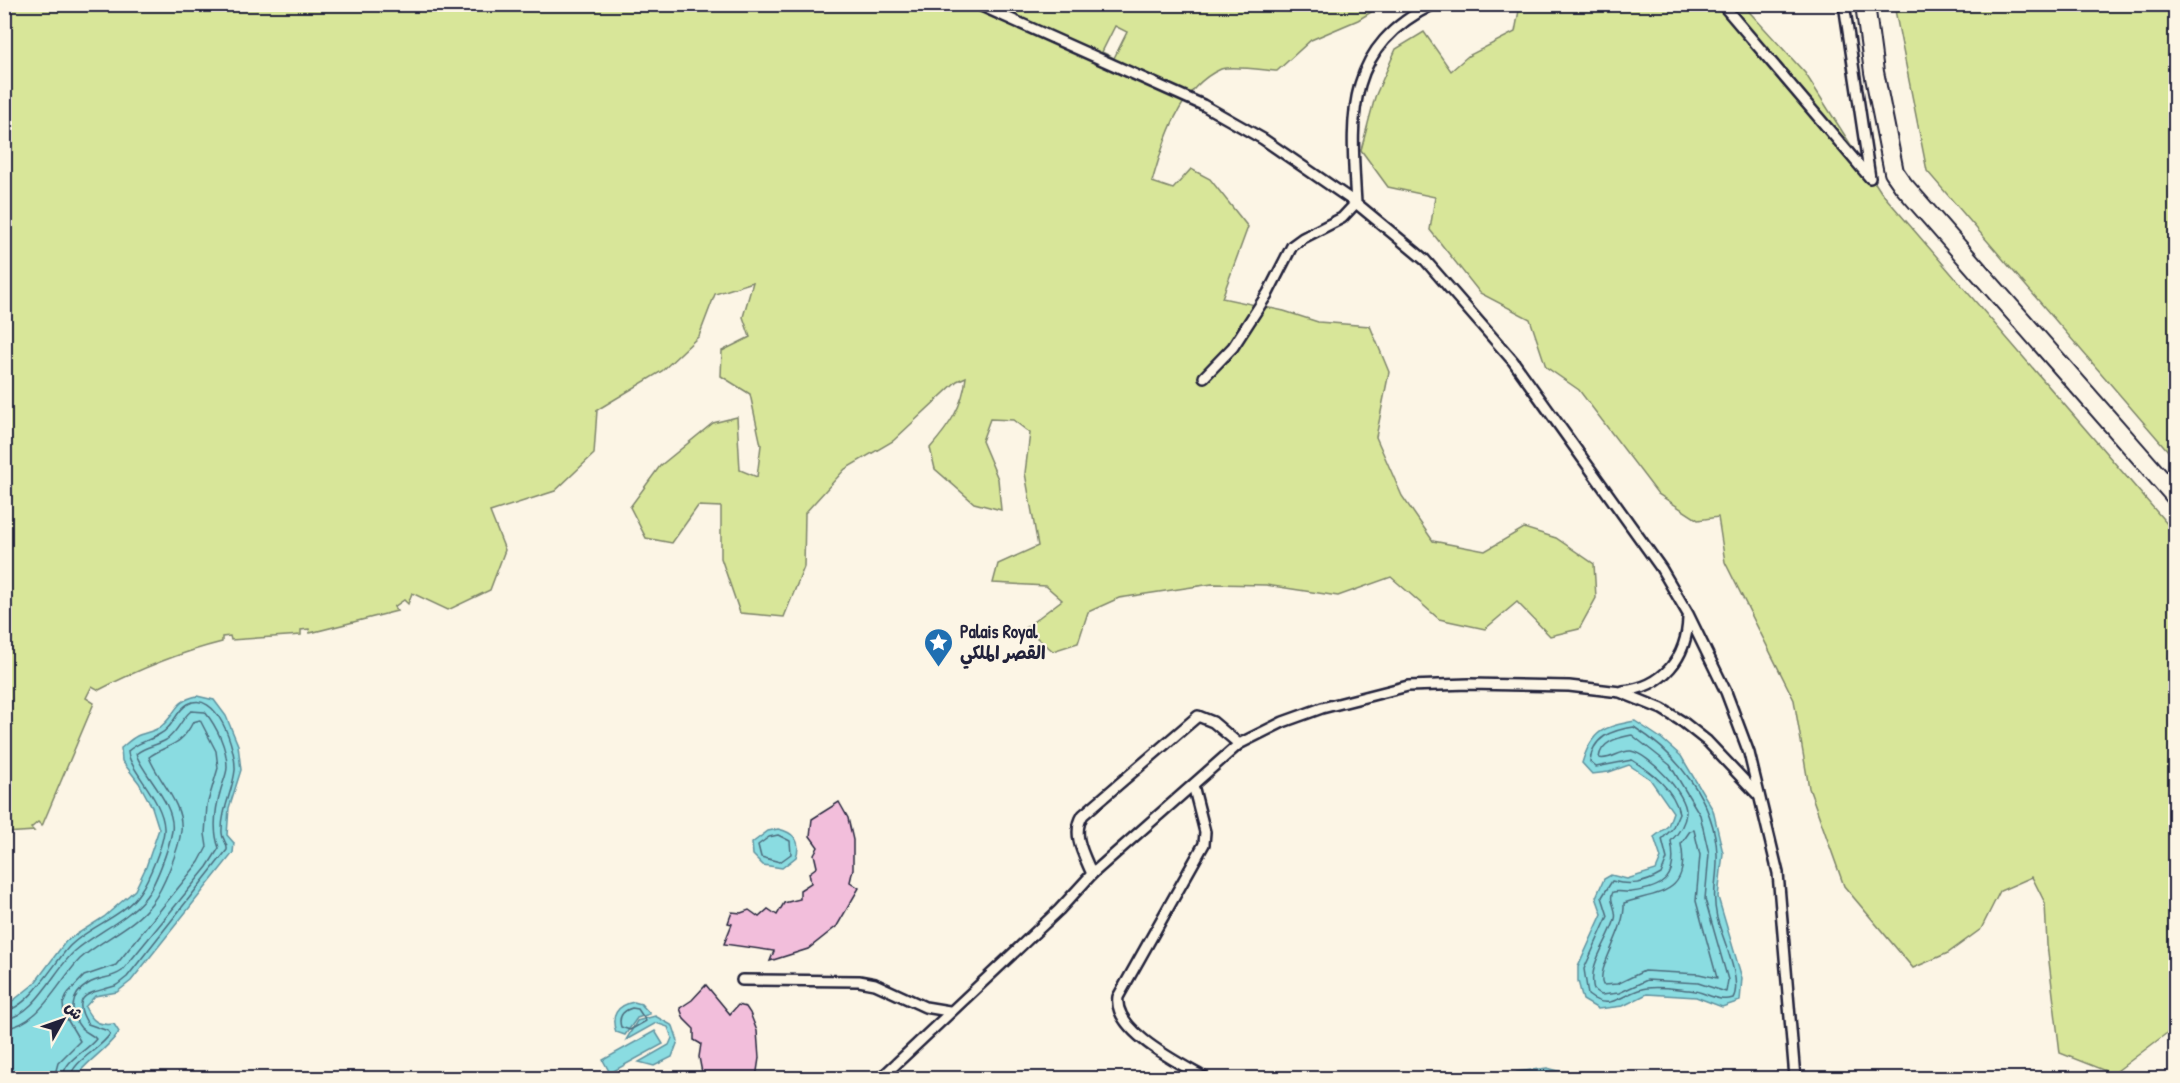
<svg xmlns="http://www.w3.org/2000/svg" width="2180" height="1083" font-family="'Patrick Hand','Playpen Sans Arabic',sans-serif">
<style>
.green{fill:#d8e699;stroke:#7d846a;stroke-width:1.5;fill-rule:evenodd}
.water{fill:#8adce1;stroke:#60929f;stroke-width:1.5}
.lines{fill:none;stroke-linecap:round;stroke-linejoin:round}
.shore{stroke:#4c6c7d;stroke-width:1.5}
.building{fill:#f2bedb;stroke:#22223b;stroke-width:1.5}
.service-casing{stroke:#22223b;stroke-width:14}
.minor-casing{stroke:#22223b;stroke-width:22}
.service{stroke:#fcf5e5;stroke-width:9}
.minor{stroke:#fcf5e5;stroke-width:18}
.labels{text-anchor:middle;stroke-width:4.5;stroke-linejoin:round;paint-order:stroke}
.poi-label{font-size:18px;font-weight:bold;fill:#22223b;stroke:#fcf5e5;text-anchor:start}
</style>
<rect width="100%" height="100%" fill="#fcf5e5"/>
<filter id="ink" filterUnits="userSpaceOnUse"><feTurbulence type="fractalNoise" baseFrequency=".0167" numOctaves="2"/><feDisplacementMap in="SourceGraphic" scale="12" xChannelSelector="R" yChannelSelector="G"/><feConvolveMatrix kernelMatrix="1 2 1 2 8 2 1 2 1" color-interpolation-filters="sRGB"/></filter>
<g filter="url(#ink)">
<!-- green -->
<g class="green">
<path d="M4,5h1379l-25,15 -47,20 -34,31c-13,-1 -46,-6 -56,-2 -42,18 -58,74 -69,113l21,7 18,-20 19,10 38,48 -26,71 62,13 34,11 52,4 19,46 -13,65 26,59 31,45 52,10 39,-23 32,10 38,26 2,34 -17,31 -29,7 -33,-34 -32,27 -46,-10 -48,-42 -53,19 -72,-11 -54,-1 -93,14 -31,14 -10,31 -25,8 -28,-23 37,-28 -16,-14 -53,-3 5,-19 40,-18 -13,-73 5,-40 -17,-13 -23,-1 -8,22 16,38 3,31 -27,-7 -39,-34 -5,-21c19,-22 33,-41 36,-71l-9,4 -64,60 -48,28 -40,44 -1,54 -20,50 -44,-4 -19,-55v-51l-23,-1 -26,37 -26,-5 -16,-31 30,-41 53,-43 24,-6 3,53 17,7 4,-32 -11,-51 -29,-18 1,-25 28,-14 -7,-20 10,-35 -38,12 -16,42 -37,35 -65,39 -3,44 -39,37 -65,21 15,38 -15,40 -42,20 -36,-17 -4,11 -4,-4 -10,7 3,4 -87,22 -1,-4 -8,1v5l-70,5 -1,-4 -8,1v5c-44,11 -83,27 -123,48l-7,-4 -6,12 8,5 -52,123 -4,-4 -7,6 3,3 -29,2zM1115,26l12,6 -13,26 -12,-6z"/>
<polygon points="1520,5 1743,5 1805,73 1881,192 2175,533 2175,1027 2113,1074 2060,1053 2047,945 2045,903 2032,877 2000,891 1981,929 1948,953 1913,968 1844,886 1809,788 1794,700 1725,562 1718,517 1698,520 1658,494 1579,390 1546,367 1530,319 1480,293 1430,230 1435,197 1388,187 1361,150 1375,97 1396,49 1424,32 1451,71 1468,56 1515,32"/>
<polygon points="1894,5 2175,5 2175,459 1927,171"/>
</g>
<!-- water -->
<g class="water">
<path d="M197,696l17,4 12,16 12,29 3,25 -12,38 -2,27 7,8 -1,10 -102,128 -14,11 -22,4 -10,11c7,14 13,19 29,17l5,8c-14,20 -33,29 -44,46h-70v-71l29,-23 32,-43 38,-24 31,-27 11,-23 13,-38 -7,-22 -13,-24 -17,-22 -1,-13c5,-4 10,-9 16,-12 6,-3 15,-4 22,-8 18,-12 13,-27 38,-32z"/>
<path d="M1635,721l27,18 19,17 32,54 10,43 -5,44 24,81 -2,23 -18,6 -26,-10 -49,-3 -24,12 -25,3 -15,-9 -5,-19v-14l24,-53 -6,-17 8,-18 7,-4 16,4 29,-9 5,-12 -7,-21 14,-11 5,-14 -23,-33 -21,-14 -20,7 -17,2 -10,-11c10,-33 21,-36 53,-42z"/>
<path d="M778,829c15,3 24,12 18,28l-14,11 -19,-3 -10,-10 -1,-12 16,-12z"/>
<path d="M634,1002l7,2 9,10 -13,4 -12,17 -9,-3c-6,-16 1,-27 18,-30z"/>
<polygon points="655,1016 673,1026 678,1041 672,1057 654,1066 639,1062 669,1045 672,1038 668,1027 656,1023 626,1040 637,1021"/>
<polygon points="655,1031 663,1044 610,1073 603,1060"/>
<polygon points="1547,1068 1586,1078 1632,1075 1642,1078 1504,1078 1517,1072"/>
</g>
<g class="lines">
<!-- shore -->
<g class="shore">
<path d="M1634,727c43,27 81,74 83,127 1,26 -6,36 0,64 5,20 26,63 16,80 -16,5 -28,-7 -44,-8 -13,-1 -29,-4 -42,-2 -22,2 -35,26 -59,7l-4,-26 24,-53 -6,-19 10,-16c18,5 32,3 49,-7l6,-15 -5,-20 10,-10 7,-16c-5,-24 -28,-41 -47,-53l-36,7 -6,-5c2,-25 22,-32 44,-35z"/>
<path d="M1632,735l38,30 30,50 9,39 -4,45 23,81 -2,12 -28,-9 -51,-3 -28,13 -18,2 -7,-5c-7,-26 14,-47 21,-71 3,-10 -7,-18 -2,-27 6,-2 11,1 18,0 35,-4 47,-16 40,-51 7,-7 14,-17 15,-28 1,-19 -37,-59 -55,-62 -11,-1 -21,10 -32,7 2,-17 19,-20 33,-23z"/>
<path d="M1694,830l6,25 -4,46 21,77 -18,-4 -55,-3 -27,13 -14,1c-8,-16 23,-54 21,-82 33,-11 67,-8 57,-59l9,-13z"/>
<polygon points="778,835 790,841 791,854 780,862 761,857 758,845 769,837"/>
<path d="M632,1008l6,1 8,12 -16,9 -9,-3c-3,-10 1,-16 11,-19z"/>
<path d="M4,1011c24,-2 49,-46 64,-63 20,-22 55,-30 72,-56 8,-11 25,-51 24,-64 -1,-29 -36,-59 -36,-77 10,-9 21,-10 32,-17 14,-7 15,-23 28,-30 29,-15 48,45 47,66 -2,21 -14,40 -13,63 0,7 6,9 5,17l-100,127c-3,2 -8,7 -12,9 -22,7 -47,7 -27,38l20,7 2,3c-10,16 -37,26 -40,44"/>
<path d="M4,1019c31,-2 51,-51 71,-68 22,-19 50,-30 69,-52 11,-12 25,-51 28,-68 4,-27 -29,-56 -36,-77 9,-8 20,-8 30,-14 12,-8 15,-21 25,-29l14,1c12,15 22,36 22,55 0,7 -4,15 -6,22 -6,20 -9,40 -2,59l-12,19 -85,104c-11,8 -23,6 -34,13 -18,11 -19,29 -7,44 5,5 11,6 15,11 -11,14 -32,20 -33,39"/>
<path d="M4,1028c35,-1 55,-48 76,-69 22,-20 53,-31 72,-56 11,-14 27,-54 29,-72 3,-28 -23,-50 -32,-74 20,-14 31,-9 44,-35l7,-2 16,31 2,17 -11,37 -2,29 2,13 -8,15 -83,103 -32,11 -16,17 -5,11 1,10 16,27 -22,22 -4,15"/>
</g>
</g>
<!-- building -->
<g class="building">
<polygon points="839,802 848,818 853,840 853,869 850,882 859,888 837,926 808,949 770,961 774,951 724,944 732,924 728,923 732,912 741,913 749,910 759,917 768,909 777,915 784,903 800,899 800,890 811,883 809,873 817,867 814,854 818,847 810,836 812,819"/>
<polygon points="706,985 730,1014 738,1005 746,1007 750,1013 757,1031 759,1058 756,1078 703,1078 699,1057 701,1044 694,1040 694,1029 684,1019 680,1008 692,1000"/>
</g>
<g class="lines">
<defs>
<g id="service">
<polyline points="977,4 1203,105 1263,139 1356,203 1342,218 1303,238 1292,246 1268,293 1233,347 1204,377"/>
<path d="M1434,4c-91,44 -83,114 -78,199l69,57 88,101 148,207 27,46 38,78 23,61 29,120 17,205"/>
<polyline points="1722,4 1870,178 1844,4"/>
<path d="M1623,691c40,-4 64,-33 65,-73"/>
<path d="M1193,785l12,47 -1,12 -86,153c-5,34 61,66 87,81"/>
<path d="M1092,874c-8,-19 -21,-40 -9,-59l115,-99 15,6 26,22"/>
<polyline points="742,980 859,981 875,984 925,1007 949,1011"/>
<polyline points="881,1078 1059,910 1092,874 1239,744 1283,722 1322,708 1408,686 1469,684 1569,686 1620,692 1662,709 1683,722 1707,741 1758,795"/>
</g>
<polyline id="minor" points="1865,4 1874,72 1894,172 1903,185 2176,497"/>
</defs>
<!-- service casing -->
<use href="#service" class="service-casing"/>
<!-- minor casing -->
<use href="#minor" class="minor-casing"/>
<!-- service -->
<use href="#service" class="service"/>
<!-- minor -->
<use href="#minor" class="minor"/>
</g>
</g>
<!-- icons -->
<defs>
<symbol id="sight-pin" viewBox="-11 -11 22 30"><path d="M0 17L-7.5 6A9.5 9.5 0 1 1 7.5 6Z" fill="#1f6fb2" stroke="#fcf5e5"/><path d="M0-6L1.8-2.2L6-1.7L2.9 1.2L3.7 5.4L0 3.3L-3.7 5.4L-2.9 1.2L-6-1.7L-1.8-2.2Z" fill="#fff"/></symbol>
</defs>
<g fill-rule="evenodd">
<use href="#sight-pin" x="922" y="626" width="33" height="45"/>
</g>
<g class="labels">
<!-- poi labels -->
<g class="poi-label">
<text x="960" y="638">Palais Royal<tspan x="960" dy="21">القصر الملكي</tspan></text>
</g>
</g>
<!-- margin -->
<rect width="2180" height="1083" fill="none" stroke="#fcf5e5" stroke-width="24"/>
<rect x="12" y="12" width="2156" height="1059" fill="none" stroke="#22223b" stroke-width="2" filter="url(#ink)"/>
<!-- north arrow -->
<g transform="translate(63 1020) rotate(50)" stroke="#fcf5e5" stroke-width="4.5" paint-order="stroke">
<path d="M0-4.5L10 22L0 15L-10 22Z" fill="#22223b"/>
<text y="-9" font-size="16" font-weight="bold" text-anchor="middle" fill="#22223b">ش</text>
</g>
</svg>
